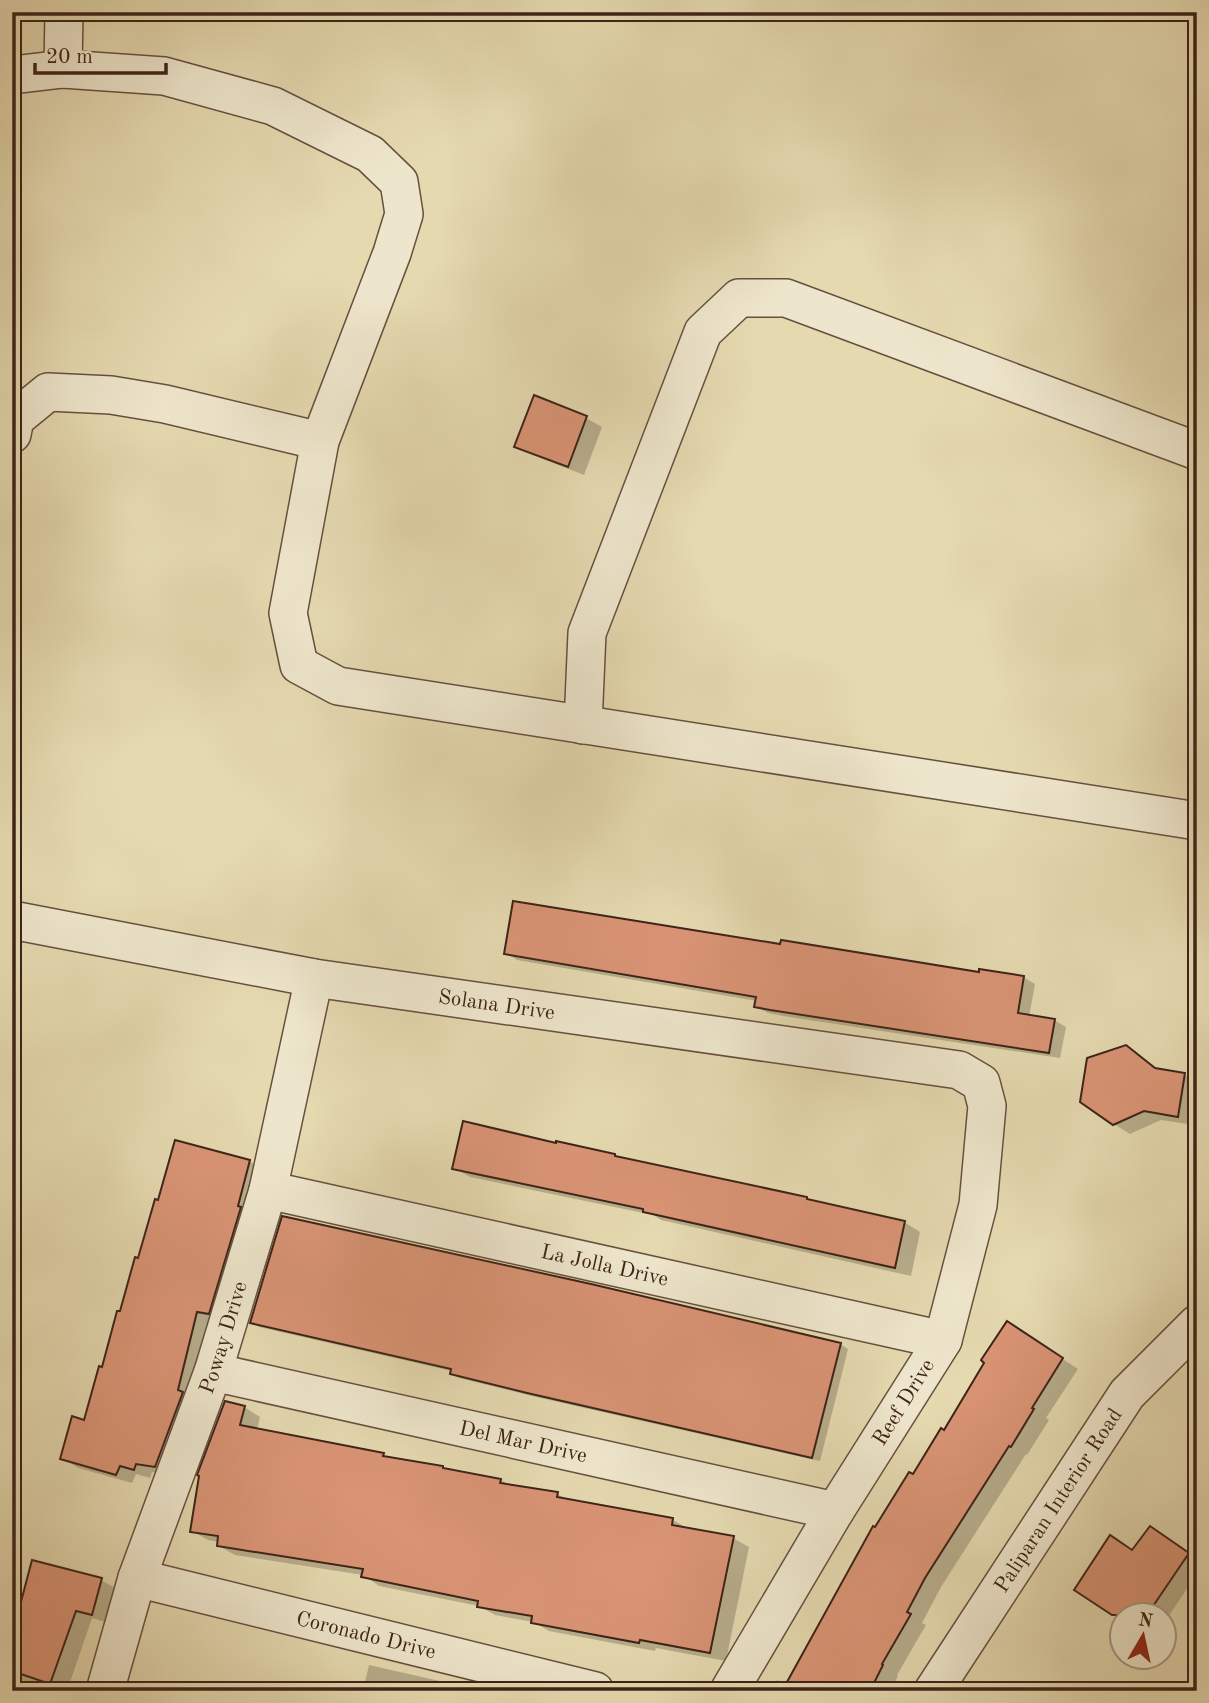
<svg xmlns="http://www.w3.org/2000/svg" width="1209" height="1703" font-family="'Old Standard TT',serif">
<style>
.shadow{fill:#0003}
.building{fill:#d99475;stroke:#3d2319;stroke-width:2}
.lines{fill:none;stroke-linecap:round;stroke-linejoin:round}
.street-casing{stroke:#67503f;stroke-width:40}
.street{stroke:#eee6cc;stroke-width:37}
.labels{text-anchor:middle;stroke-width:7;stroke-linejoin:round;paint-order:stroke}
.street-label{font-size:21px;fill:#3d2319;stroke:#eee6cc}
</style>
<rect width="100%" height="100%" fill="#e5d9b0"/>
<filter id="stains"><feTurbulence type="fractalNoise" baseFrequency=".00286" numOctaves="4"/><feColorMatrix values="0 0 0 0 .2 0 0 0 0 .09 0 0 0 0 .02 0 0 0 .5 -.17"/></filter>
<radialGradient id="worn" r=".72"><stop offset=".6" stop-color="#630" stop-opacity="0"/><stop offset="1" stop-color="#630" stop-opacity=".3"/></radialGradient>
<!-- shadow -->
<g class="shadow">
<polygon points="535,398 586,418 602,427 584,475 533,455 517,446"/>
<polygon points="782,946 980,974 1023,977 1035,984 1029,1017 1054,1020 1066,1027 1060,1058 783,1016 768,1013 756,1006 757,1001 517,960 506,953"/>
<polygon points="1126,1047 1160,1071 1184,1075 1197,1082 1194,1125 1161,1120 1130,1134 1114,1124"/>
<polygon points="557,1145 615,1155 623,1160 904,1222 920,1232 911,1276 661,1220 653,1215 470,1177 454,1168"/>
<polygon points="249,1161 265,1170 172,1476 152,1472 150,1478 136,1474 132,1483 78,1468 62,1458 85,1422 159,1202"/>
<polygon points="252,1323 840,1344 848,1349 820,1461 536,1397 459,1378 452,1374 452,1371 259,1327"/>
<polygon points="1023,1333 1078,1369 1046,1418 1049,1420 1027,1455 1026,1454 941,1587 922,1623 926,1625 897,1675 898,1676 890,1691 771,1691 777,1680 786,1685 914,1477 945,1432"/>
<polygon points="244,1407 260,1417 257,1430 501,1480 511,1486 557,1494 570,1501 673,1520 689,1529 733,1538 749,1547 726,1661 656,1648 655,1651 549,1631 533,1622 495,1615 479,1606 379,1586 363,1575 235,1555 219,1546 219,1542 208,1540 192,1531"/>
<polygon points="1151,1528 1197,1558 1197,1574 1164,1623 1164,1616 1122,1616 1122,1619 1076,1589 1111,1537 1133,1551"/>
<polygon points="101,1580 117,1589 108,1623 92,1618 67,1691 12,1691 12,1622 17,1624"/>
<polygon points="369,1665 484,1691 363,1691"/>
</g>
<!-- building -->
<g class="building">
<polygon points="534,395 587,416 568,467 514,447"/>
<polygon points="513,901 780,944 781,940 979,972 979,969 1024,976 1018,1013 1055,1019 1049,1053 770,1010 754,1007 756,997 504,954"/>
<polygon points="1126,1045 1155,1068 1185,1073 1178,1117 1144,1111 1113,1125 1080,1102 1087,1058"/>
<polygon points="463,1121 556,1143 556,1141 615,1154 615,1156 807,1197 807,1199 905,1221 895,1268 643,1212 643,1209 452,1169"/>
<polygon points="175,1140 250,1160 238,1206 241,1207 209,1314 197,1312 178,1390 183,1392 155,1467 136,1464 134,1470 120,1466 116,1475 60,1459 72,1416 84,1420 99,1366 102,1367 117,1311 120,1311 135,1257 138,1258 155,1199 158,1200"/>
<polygon points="282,1216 591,1284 841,1343 812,1458 527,1393 450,1374 451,1369 250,1323"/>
<polygon points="1007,1321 1063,1358 1032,1408 1034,1409 1011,1447 1009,1446 925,1578 907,1612 911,1614 882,1664 883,1665 870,1691 782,1691 873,1526 875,1527 909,1472 913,1474 941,1428 944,1430 984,1363 981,1360"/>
<polygon points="225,1401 245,1406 240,1425 384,1453 383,1456 443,1466 443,1468 501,1479 500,1483 558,1492 557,1497 673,1518 672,1525 734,1536 710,1653 640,1640 639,1643 531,1623 532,1616 477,1607 478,1601 361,1577 363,1569 217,1546 218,1536 190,1532 199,1476 197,1475"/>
<polygon points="1150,1526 1189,1553 1147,1615 1112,1615 1074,1590 1110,1535 1132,1550"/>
<polygon points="32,1560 102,1578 92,1615 76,1611 50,1684 12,1671 12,1636"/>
</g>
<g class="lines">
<defs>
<g id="street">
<polyline points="63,69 64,12"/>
<polyline points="12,75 63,69 164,76 273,106 370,154 399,182 404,214 392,253 320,441 288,613 299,665 338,686 1197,821"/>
<polyline points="12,434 15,419 48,392 111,395 165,404 320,441"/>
<polyline points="583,725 587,633 703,332 739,298 786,298 1197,451"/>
<path id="s1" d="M12,920l302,58 645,92 22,13 6,23 -9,99 -35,135 -108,171 -106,180"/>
<path id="s2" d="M268,1190l675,150"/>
<path id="s3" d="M213,1372l622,139"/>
<path id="s4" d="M137,1578l458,113"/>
<path id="s5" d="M105,1691l32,-113 76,-206 55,-182 46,-212"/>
<path id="s6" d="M933,1691l194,-297 70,-70"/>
</g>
</defs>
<!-- street casing -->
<use href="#street" class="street-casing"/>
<!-- street -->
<use href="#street" class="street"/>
</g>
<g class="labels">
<!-- street labels -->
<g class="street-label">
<text dy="7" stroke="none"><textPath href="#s1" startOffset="492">Solana Drive</textPath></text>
<text dy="7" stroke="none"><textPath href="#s2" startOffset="345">La Jolla Drive</textPath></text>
<text dy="7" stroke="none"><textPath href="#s5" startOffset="373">Poway Drive</textPath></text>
<text transform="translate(903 1402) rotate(-58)" y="7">Reef Drive</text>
<text dy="7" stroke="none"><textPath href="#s3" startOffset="318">Del Mar Drive</textPath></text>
<text dy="7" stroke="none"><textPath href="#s6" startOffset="228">Paliparan Interior Road</textPath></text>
<text dy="7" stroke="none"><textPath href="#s4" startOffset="236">Coronado Drive</textPath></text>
</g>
</g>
<!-- margin -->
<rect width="1209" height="1703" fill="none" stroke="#e5d9b0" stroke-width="42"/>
<rect x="14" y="14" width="1181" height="1675" fill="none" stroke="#3d2319" stroke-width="3.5"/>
<rect x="21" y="21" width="1167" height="1661" fill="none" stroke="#3d2319" stroke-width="2"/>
<!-- north arrow -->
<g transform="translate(1143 1636) rotate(9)"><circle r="33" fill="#eee6cc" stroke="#a79884" stroke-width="2"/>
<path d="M0-5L12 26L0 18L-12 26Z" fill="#8f2418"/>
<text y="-10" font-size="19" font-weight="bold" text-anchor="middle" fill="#3d2319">N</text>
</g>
<!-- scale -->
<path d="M35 63v10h131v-10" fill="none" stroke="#3d2319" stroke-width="3.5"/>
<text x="46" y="63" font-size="21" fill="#3d2319" stroke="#eee6cc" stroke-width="5" paint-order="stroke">20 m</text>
<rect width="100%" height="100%" filter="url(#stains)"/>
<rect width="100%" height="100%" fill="url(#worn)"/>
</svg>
